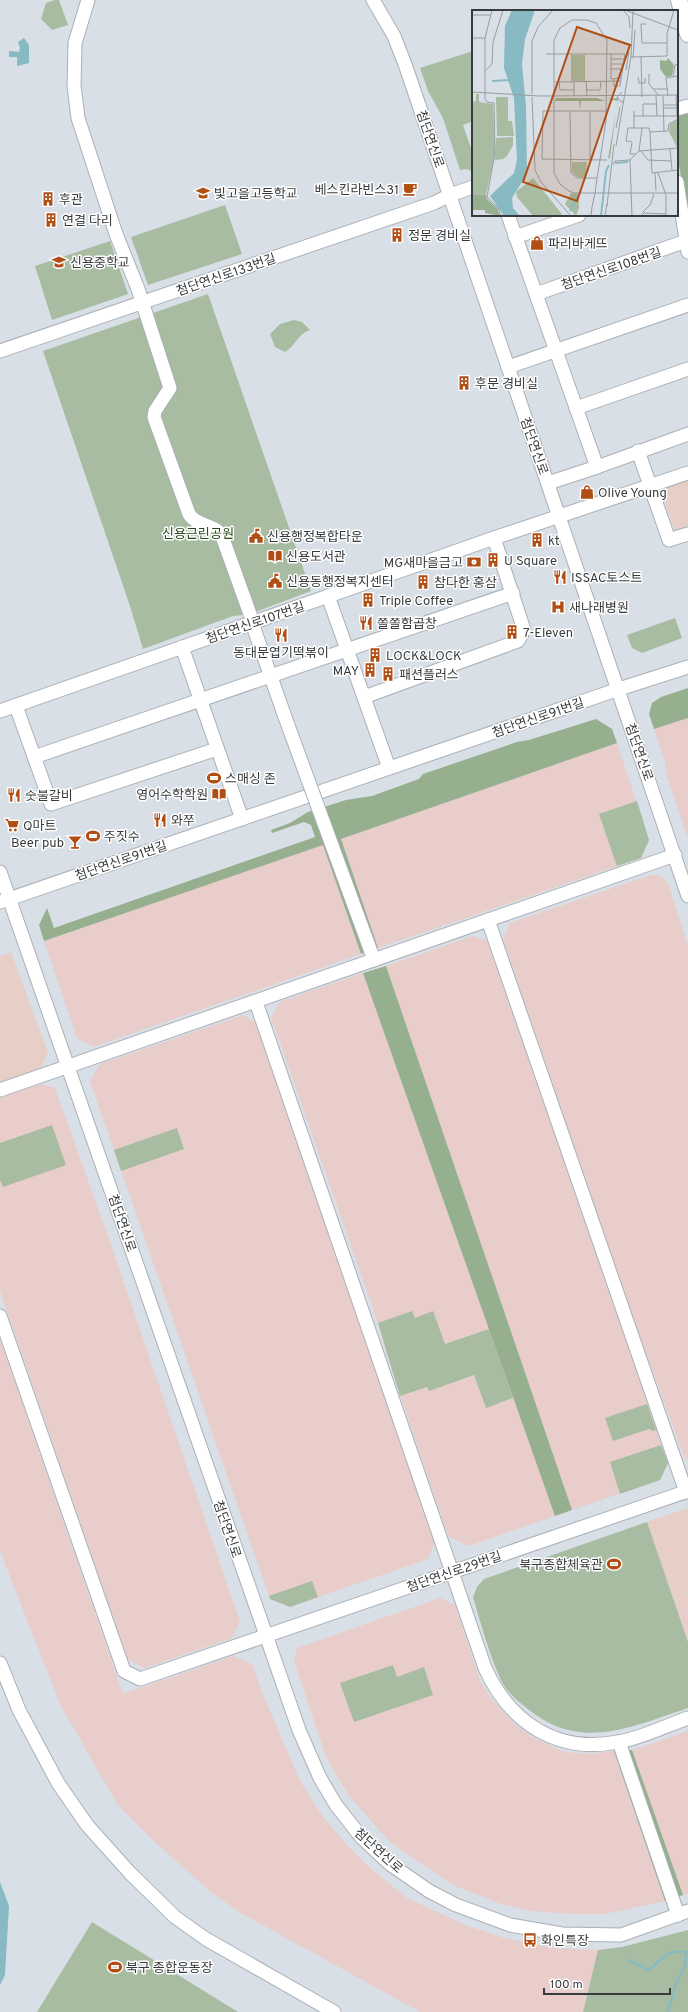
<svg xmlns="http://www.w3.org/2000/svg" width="688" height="2012" font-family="Overpass,'Noto Sans KR',sans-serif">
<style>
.commercial{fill:#e7cec7}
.industrial{fill:#e8cdcb}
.green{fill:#a7bca1}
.forest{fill:#96af8e}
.water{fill:#88bac3}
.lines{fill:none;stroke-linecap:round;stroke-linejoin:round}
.stream{stroke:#88bac3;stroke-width:2.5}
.minor-casing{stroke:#aab0b7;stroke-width:15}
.major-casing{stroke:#aab0b7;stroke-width:18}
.minor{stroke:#fff;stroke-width:13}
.major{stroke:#fff;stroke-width:16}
.minor-bridge-casing{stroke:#aab0b7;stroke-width:15;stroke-linecap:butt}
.minor-bridge{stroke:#fff;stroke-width:13}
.labels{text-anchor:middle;stroke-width:3;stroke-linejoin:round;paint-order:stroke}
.street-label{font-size:13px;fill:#383b3d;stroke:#fff}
.poi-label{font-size:13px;fill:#383b3d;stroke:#fff;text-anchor:start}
.park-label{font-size:13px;fill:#284b1d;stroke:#fff}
.inset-river{fill:none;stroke:#88bac3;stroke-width:2}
.inset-road{fill:none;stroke:#989da2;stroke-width:1}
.view{fill:#b14e14;fill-opacity:0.15;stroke:#b14e14;stroke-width:2}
.inset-edge{fill:none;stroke:#383b3d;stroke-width:2}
</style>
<rect width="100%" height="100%" fill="#d8dfe6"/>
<!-- commercial -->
<g class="commercial">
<polygon points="688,480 688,527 675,531 661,492 663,488"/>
<polygon points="11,952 48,1053 40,1069 0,1083 0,956"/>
<polygon points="688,1508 688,1605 677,1609 647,1522"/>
</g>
<!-- industrial -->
<g class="industrial">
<polygon points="688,718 688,838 667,777 665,762 654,729"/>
<polygon points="617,743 649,840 641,858 378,948 341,839"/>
<polygon points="323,844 361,954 93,1047 77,1038 44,941"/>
<polygon points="651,875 661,876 668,884 688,946 688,1460 684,1457 627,1300 503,939 510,923"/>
<polygon points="473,936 486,940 488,943 668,1463 660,1480 572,1510 386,966"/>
<polygon points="363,973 555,1516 468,1546 448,1536 387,1356 379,1326 271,1017 280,1002"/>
<polygon points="243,1015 255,1022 435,1542 428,1559 290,1607 270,1599 90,1081 100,1064"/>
<polygon points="41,1084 55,1088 111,1245 240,1622 232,1638 144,1668 128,1660 0,1291 0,1098"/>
<polygon points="0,1339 123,1694 233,1656 252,1664 264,1697 300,1781 323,1817 347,1845 371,1869 407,1898 468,1926 501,1937 555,1948 598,1950 583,2012 420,2012 239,1912 212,1893 158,1845 117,1804 60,1704 0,1551"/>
<polygon points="440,1598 455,1605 480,1681 490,1697 514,1724 536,1739 565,1752 590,1754 614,1751 665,1901 605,1914 571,1914 531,1911 498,1903 455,1886 408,1855 388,1840 349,1796 327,1759 318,1733 294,1661 297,1648"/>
<polygon points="688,1605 688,1642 677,1609"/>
<polygon points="688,1731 688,1893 683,1895 632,1750"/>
</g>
<!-- green -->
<g class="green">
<polygon points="55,0 59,0 68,25 52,30 41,19 46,3"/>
<polygon points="473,51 473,121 463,125 473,154 473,172 467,169 460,170 443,118 428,91 420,68"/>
<polygon points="225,205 242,254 148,285 131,237"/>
<polygon points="110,241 128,294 52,320 35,266"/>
<polygon points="208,294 311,591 250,614 233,616 143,649 129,603 43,351"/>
<path d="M294,320l8,2 8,8c-14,5 -13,15 -25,22l-10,-5 -5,-13 10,-10z"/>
<polygon points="675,618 682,638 642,653 632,648 627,635"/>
<polygon points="637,801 649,840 641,858 617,866 599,814"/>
<polygon points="52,1125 66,1165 3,1187 0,1180 0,1143"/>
<polygon points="177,1128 184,1149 121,1171 114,1150"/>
<polygon points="412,1311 415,1318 433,1311 445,1344 489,1329 513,1398 486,1408 474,1375 429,1391 427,1387 400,1396 378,1323"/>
<polygon points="647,1404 656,1430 653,1431 649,1429 613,1441 605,1418"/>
<polygon points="661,1445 668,1463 660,1480 620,1494 610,1462"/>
<path d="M647,1522l41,120v66c-57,19 -108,44 -160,1 -10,-7 -22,-18 -27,-29 -12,-26 -20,-56 -28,-83l4,-10 7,-8z"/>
<polygon points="312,1581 318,1597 290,1607 270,1599 269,1596"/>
<polygon points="393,1665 397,1677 424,1667 433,1695 354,1722 340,1683"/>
<polygon points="92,1922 238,2012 37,2012"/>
<polygon points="688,1930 688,2012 583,2012 598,1950 622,1947"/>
</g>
<!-- forest -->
<g class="forest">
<polygon points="688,108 688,219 677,153 677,112"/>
<polygon points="688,688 688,718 654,729 649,714 652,703 661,697"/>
<polygon points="596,719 612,729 617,743 341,839 378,948 361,954 323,845 44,941 39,925 47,908 54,928 315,837 311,825 304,822 272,833 271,830 290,823 308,812 346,800 372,796 419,779 423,774 517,742 529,740"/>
<polygon points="386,966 572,1510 555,1516 363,973"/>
<polygon points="632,1750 683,1895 665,1901 614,1751"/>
</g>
<!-- water -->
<g class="water">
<polygon points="24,38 29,45 29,63 17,66 17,57 9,57 9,51 19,52 20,48 18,42"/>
<polygon points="0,1882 9,1906 5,1975 0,1985"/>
</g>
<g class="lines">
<!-- stream -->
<path class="stream" d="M629,1960l20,10c15,-12 16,-21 38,-18l-3,15 -8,17 -8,28"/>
<defs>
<g id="minor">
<path d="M88,0l-13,43 -1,43 4,32 38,116 22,55 32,99 -15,23 -1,6 35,97c7,12 26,10 33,22l28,78"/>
<polyline points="373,0 394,36 406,67 688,896"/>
<polyline points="677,109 688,106"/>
<polyline points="677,182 688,252"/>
<polyline points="508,215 597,467 688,434"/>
<polyline points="515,237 579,215"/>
<polyline points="536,294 686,241"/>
<polyline points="0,351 434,203 450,195 473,187"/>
<polyline points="508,367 688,305"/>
<polyline points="576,408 688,369"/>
<polyline points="638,451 669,540 688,534"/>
<polyline points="548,483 597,467"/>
<polyline points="328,596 389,768"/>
<polyline points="252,623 285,717"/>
<polyline points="182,647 242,819"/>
<polyline points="364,697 518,641 524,630 494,538"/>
<polyline points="16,706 51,804 217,749"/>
<polyline points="0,711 494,538 688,473"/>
<polyline points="34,757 513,593"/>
<polyline points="0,872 299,1730 320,1778 336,1805 361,1837 390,1864 429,1891 456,1905 510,1925 562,1934 621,1935 688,1911"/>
<polyline points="352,900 374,960"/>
<polyline points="0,902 619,689 688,667"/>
<polyline points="488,920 686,1492"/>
<path d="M256,1002l229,666c25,55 72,86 133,74 24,-4 47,-16 70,-24"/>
<polyline points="0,1090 675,855"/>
<polyline points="0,1316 124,1671 140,1679 688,1491"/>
<polyline points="0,1663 19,1710 58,1783 87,1825 130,1873 175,1917 206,1939 334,2012"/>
<polyline points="619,1742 678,1915"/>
</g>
<polyline id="major" points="679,0 688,34"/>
</defs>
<!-- minor casing -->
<use href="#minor" class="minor-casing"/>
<!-- major casing -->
<use href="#major" class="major-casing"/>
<!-- minor -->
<use href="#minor" class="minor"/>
<!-- major -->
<use href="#major" class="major"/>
<defs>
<polyline id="minor-bridge" points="285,717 352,900"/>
</defs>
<!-- minor-bridge casing -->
<use href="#minor-bridge" class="minor-bridge-casing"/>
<!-- minor-bridge -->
<use href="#minor-bridge" class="minor-bridge"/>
</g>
<!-- icons -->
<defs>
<symbol id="cafe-bare" viewBox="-9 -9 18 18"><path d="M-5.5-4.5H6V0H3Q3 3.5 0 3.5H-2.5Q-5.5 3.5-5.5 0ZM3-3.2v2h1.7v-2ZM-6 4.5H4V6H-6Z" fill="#b14e14" stroke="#fff" stroke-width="2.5" paint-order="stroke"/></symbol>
<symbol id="school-bare" viewBox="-9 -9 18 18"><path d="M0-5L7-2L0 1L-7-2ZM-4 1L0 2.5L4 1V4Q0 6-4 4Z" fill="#b14e14" stroke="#fff" stroke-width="2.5" paint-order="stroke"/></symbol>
<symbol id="building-bare" viewBox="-9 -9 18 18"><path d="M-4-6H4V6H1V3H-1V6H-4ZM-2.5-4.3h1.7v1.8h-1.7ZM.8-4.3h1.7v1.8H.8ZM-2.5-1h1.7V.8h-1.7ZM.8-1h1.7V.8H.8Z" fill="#b14e14" stroke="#fff" stroke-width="2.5" paint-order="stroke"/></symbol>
<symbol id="shop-bare" viewBox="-9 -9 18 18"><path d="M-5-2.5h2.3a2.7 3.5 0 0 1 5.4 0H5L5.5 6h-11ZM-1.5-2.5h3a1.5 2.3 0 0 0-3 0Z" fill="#b14e14" stroke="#fff" stroke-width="2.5" paint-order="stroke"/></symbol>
<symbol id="civic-bare" viewBox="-9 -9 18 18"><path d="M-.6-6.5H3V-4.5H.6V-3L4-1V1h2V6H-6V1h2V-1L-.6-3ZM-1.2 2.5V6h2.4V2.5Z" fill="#b14e14" stroke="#fff" stroke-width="2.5" paint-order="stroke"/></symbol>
<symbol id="library-bare" viewBox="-9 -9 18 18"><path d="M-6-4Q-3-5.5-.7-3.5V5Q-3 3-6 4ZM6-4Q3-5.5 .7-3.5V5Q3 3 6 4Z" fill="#b14e14" stroke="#fff" stroke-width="2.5" paint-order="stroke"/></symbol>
<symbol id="bank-bare" viewBox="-9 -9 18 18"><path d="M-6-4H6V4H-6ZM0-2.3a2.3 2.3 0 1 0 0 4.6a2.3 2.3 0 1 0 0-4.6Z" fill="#b14e14" stroke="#fff" stroke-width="2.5" paint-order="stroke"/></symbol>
<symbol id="restaurant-bare" viewBox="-9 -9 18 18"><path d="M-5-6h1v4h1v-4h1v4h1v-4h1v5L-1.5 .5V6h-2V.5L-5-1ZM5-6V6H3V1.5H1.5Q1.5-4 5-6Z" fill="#b14e14" stroke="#fff" stroke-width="2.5" paint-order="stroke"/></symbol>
<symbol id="hospital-bare" viewBox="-9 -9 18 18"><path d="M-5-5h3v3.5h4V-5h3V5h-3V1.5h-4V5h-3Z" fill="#b14e14" stroke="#fff" stroke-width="2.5" paint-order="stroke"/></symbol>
<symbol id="stadium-bare" viewBox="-9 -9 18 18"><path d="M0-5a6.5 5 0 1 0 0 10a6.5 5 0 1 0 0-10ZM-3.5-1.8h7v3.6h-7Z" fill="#b14e14" stroke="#fff" stroke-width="2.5" paint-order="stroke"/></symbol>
<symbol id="supermarket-bare" viewBox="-9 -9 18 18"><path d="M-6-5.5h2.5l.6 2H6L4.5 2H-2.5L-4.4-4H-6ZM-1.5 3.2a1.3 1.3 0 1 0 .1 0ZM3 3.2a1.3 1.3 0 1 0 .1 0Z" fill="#b14e14" stroke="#fff" stroke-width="2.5" paint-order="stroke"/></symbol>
<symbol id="bar-bare" viewBox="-9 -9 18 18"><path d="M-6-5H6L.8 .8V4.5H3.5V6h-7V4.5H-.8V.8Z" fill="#b14e14" stroke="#fff" stroke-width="2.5" paint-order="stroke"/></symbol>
<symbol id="bus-bare" viewBox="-9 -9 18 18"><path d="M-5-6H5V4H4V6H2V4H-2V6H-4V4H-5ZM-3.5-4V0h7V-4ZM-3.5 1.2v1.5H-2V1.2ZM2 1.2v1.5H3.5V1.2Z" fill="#b14e14" stroke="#fff" stroke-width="2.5" paint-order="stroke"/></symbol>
</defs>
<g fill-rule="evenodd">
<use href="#cafe-bare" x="400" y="179" width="20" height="20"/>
<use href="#school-bare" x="193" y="183" width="20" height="20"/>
<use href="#building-bare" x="38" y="189" width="20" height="20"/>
<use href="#building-bare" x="41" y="210" width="20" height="20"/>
<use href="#building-bare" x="387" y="225" width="20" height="20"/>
<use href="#shop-bare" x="527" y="233" width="20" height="20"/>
<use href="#school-bare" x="49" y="252" width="20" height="20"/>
<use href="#building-bare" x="454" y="373" width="20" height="20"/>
<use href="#shop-bare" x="577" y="482" width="20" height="20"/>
<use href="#civic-bare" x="246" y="526" width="20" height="20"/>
<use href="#building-bare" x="527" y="530" width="20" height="20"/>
<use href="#library-bare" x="265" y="546" width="20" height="20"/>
<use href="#building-bare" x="483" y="550" width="20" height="20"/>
<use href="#bank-bare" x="464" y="552" width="20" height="20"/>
<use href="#restaurant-bare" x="550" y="567" width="20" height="20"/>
<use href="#civic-bare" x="265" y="571" width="20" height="20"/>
<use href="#building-bare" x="413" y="572" width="20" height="20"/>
<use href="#building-bare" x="358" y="590" width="20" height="20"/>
<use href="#hospital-bare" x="548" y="597" width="20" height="20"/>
<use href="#restaurant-bare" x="356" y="613" width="20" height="20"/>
<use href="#building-bare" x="502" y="622" width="20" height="20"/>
<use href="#restaurant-bare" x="271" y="625" width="20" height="20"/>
<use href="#building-bare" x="365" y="645" width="20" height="20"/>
<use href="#building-bare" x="360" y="660" width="20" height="20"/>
<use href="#building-bare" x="378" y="664" width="20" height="20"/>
<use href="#stadium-bare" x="204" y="768" width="20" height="20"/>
<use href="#library-bare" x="209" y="784" width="20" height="20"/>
<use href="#restaurant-bare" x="4" y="785" width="20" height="20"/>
<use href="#restaurant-bare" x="150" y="810" width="20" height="20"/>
<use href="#supermarket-bare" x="2" y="815" width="20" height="20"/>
<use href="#stadium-bare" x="83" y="826" width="20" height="20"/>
<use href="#bar-bare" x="65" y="832" width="20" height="20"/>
<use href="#stadium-bare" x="604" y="1554" width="20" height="20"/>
<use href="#bus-bare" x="520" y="1930" width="20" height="20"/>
<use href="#stadium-bare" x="105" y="1957" width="20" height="20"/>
</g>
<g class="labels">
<!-- street labels -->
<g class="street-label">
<text transform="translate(431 139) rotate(71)" y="5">첨단연신로</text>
<text transform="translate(611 268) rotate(-19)" y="5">첨단연신로108번길</text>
<text transform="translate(226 274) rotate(-19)" y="5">첨단연신로133번길</text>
<text transform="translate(535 446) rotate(71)" y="5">첨단연신로</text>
<text transform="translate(255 622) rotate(-19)" y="5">첨단연신로107번길</text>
<text transform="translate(538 717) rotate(-19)" y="5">첨단연신로91번길</text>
<text transform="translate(640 752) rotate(71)" y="5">첨단연신로</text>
<text transform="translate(121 860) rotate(-19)" y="5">첨단연신로91번길</text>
<text transform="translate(123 1223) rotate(71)" y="5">첨단연신로</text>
<text transform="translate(228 1529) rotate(71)" y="5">첨단연신로</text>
<text transform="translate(454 1571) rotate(-19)" y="5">첨단연신로29번길</text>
<text transform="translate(379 1850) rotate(42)" y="5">첨단연신로</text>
</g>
<!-- poi labels -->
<g class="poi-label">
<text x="399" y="194" text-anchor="end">베스킨라빈스31</text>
<text x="214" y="198">빛고을고등학교</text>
<text x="59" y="204">후관</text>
<text x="62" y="225">연결 다리</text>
<text x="408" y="240">정문 경비실</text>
<text x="548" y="248">파리바게뜨</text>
<text x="70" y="267">신용중학교</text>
<text x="475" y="388">후문 경비실</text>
<text x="598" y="497">Olive Young</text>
<text x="267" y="541">신용행정복합타운</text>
<text x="548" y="545">kt</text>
<text x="286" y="561">신용도서관</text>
<text x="504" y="565">U Square</text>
<text x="463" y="567" text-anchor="end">MG새마을금고</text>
<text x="571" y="582">ISSAC토스트</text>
<text x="286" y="586">신용동행정복지센터</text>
<text x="434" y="587">참다한 홍삼</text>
<text x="379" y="605">Triple Coffee</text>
<text x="569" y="612">새나래병원</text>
<text x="377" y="628">쫄쫄함곱창</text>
<text x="523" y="637">7-Eleven</text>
<text x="281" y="657" text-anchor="middle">동대문엽기떡볶이</text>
<text x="386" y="660">LOCK&amp;LOCK</text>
<text x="359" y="675" text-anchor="end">MAY</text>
<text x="399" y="679">패션플러스</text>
<text x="225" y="783">스매싱 존</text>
<text x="208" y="799" text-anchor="end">영어수학학원</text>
<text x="25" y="800">숫불갈비</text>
<text x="171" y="825">와쭈</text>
<text x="23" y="830">Q마트</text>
<text x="104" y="841">주짓수</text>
<text x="64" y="847" text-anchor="end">Beer pub</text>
<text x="603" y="1569" text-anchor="end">북구종합체육관</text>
<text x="541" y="1945">화인특장</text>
<text x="126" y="1972">북구 종합운동장</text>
</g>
<!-- park labels -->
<g class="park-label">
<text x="198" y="538">신용근린공원</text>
</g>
</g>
<!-- overview -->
<g transform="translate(472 10)">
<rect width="206" height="206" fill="#d8dfe6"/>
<path d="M99,45h14v26h-14zM4,84h3v8l14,2 2,49 -9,42 -14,-1v-92l4,-1zM24,87h12v24h4l2,15h-17zM206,110v27h-1l-8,-15 1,-8zM41,127v8l-6,11 -4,3 -8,1 1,-22zM100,152h15l-1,15h-8l-6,-5zM61,168l28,35 1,3h-29l-16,-19 -1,-5zM99,183l8,1v14l-3,8 -11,-12z" fill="#a7bca1"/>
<path d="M196,48l6,7 -2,11 -6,1 -6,-8v-9l6,1zM84,88h41l8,3h-24l-1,9 -1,-9h-24zM146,88l-8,59 -2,2 10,-58 -10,-2zM0,184l14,1 1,4 10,9 3,8 -15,-3v-3h-13z" fill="#96af8e"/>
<path d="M40,0h23l-10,29 -3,25 4,43 1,67 -15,24 1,10 7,8h-16l-14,-20 24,-23 3,-13 -3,-62 -10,-30 1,-42z" fill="#88bac3"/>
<path class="inset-river" d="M20,71l17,-1M143,153l13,-1M98,201l8,-15 -5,-1M129,206l5,-45 3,-6"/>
<path class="inset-road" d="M20,0l-7,28v61l2,3 7,1 1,50 -8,44 11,11 3,8M153,0l53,20M152,1l5,6 1,11M0,5h18M174,14h-5l1,19h25M0,28h13M74,44h79l-5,32h-6v-7M139,44v25l10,-1M159,47l36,-1v-22l7,-24M169,47l1,40M161,48l2,-28M139,49h14M139,54h13M138,59h13M154,60l3,-18M13,61l7,-7 1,-22 10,-32M177,64v10l10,12M166,67l1,6h6v-5M201,67l2,-12 3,-1M114,71l1,15M82,72l67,-1M87,72l1,8h14M102,72v14M182,79h14M115,80h13l1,-9M0,82l68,4 138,-1M150,82l-5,5 4,5h3M60,84v-53l6,-14 15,-17M204,85l1,21M184,86l1,20M191,86l1,35M196,86l-2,-18 12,-2M60,87l3,73 6,12 30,34M191,95h14M191,98h14M98,101l1,62 7,5h19M118,101v49M134,101h-63l-1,48 65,1M162,101v17M162,106h44M171,106v-12h13M206,109l-9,5 -1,7 -18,1 2,41 26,-3M144,118l4,-21M160,132l-6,-1 2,-13h21l1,4M160,133l-2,11h5M144,136l15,-89 2,-47M198,139l2,21M167,141l3,-23M169,141l7,9 23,1M158,150l9,-9 39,-3M141,155l2,-4 15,-1 2,56M183,163l1,18M186,163l8,22v21M134,183h72M135,196l7,-62M170,203l8,-8 4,-11M119,206l1,-9 3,-14 2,-15 3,-18 6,-39 1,-81 -11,-17 -9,-3h-15l-12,8 -6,12v133l6,11 9,7 5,2h32M133,206l2,-12M169,206l3,-3 22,1"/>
<path class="view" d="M105,17l53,18 -53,156 -54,-19z"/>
<rect width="206" height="206" class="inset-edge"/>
</g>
<!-- scale -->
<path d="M544 1988v6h126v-6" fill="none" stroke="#383b3d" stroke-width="2"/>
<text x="550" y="1988" font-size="12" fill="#383b3d" stroke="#ffffff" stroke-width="3" paint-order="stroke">100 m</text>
</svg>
